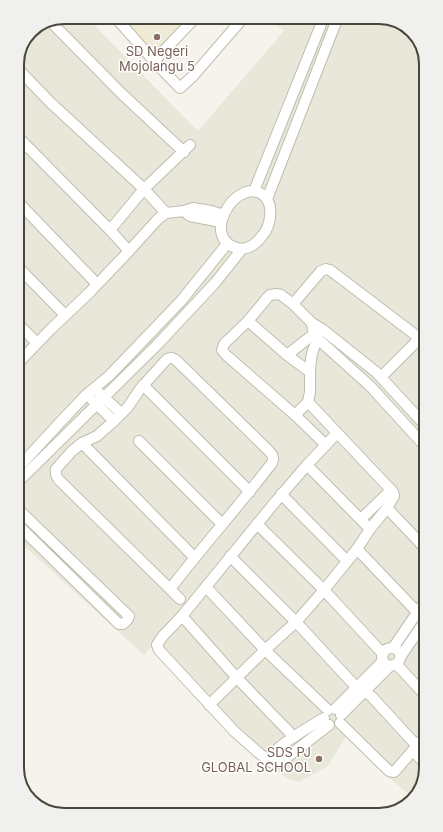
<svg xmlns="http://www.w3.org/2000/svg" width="443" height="832" font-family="Inter,sans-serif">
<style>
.residential{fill:#e9e6da}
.education{fill:#eeead6}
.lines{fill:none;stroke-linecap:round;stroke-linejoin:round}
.minor-casing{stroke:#c1bdae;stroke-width:12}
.minor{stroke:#fff;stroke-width:10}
.education-dot{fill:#8d6e63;stroke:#fff;stroke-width:1.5}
.labels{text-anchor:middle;stroke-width:3;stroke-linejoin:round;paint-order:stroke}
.education-label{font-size:13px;fill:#785e54;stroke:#fff}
.rim{fill:none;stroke:#494539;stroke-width:2}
</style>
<rect width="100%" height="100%" fill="#f5f3eb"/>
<!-- residential -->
<polygon class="residential" points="64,17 86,17 198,131 284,31 267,17 383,17 406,25 422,45 426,769 418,794 414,797 398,786 346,736 328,766 299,782 288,779 264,761 211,709 151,647 144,655 19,541 17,61 31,30"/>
<!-- education -->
<polygon class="education" points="127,17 193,17 156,54 124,20"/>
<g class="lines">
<defs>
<g id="minor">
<polyline points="115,17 154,61 180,88 193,76 244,17"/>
<polyline points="51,22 121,93 184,152"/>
<polyline points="154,61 196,17"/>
<polyline points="17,68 51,103 144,189 166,213"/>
<polyline points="17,136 110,230 129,251"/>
<polyline points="254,191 324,17"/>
<polyline points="267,199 338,17"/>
<polyline points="18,202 97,284"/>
<polyline points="184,211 190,216 221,222"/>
<polyline points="110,230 144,189 190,145"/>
<polyline points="18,267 65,315"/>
<polyline points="293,304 321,271 326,269 330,270 418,337"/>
<polyline points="248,321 287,355 310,372 310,392 308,402 295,415"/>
<polyline points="312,323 313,330 318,339 370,386 424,445"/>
<polyline points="18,324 37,343"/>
<polyline points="287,355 315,333 318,329"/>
<polyline points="19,362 51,329 89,293 129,251 158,219 166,213 184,211 193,208 211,211 224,215"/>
<path d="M310,372c1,-14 1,-20 8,-33"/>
<polyline points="381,377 415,343 418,337 424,332"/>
<polyline points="143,385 250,492"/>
<polyline points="99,393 121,413"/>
<polyline points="92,400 114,421"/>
<polyline points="139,441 222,524"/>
<polyline points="82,443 194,557"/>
<polyline points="326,445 295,415 226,355 222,350 224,344 248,321 267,298 270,295 276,294 281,295 293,304 312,323 322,329 376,372 424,424"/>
<polyline points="307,465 370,529"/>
<polyline points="19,467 65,417 86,395 110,375 181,301 227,244"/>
<path d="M19,481l138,-136 58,-62 27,-34c8,-1 15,-6 20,-13 9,-10 13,-33 0,-42 -28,-17 -65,49 -20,55"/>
<polyline points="281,494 347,561"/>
<polyline points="387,508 425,548"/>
<polyline points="19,510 129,616 128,619 123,624 119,624 19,526"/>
<polyline points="361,519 391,490"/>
<polyline points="257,524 324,590 383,654"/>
<polyline points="357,549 417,612"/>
<polyline points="230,556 296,622 356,687"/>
<polyline points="206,587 265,650 328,710"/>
<path d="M170,589l-110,-108c-4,-4 -5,-7 -4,-12l16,-18 10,-8 15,-7 17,-15 14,-14 12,-18 27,-30c4,-2 7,-1 10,2l89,87c5,5 9,8 6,15 -33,43 -69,83 -102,126l10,10"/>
<polyline points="182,616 237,678 294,737"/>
<polyline points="393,648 425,601"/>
<polyline points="401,656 425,621"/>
<polyline points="397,665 426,696"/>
<polyline points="365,691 372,697 417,746"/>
<polyline points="209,705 265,650 296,622 324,590 357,549 370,529 387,508 394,496 393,492 308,402"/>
<polyline points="335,709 383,661"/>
<path d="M341,715l49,-49c18,-2 10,-25 -5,-16l-3,6c0,5 3,9 8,10"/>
<polyline points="340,723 389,771 394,772 396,770 426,735"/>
<polyline points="329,725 282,761 278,763 273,763 260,754 234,731 159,650 157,645 162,637 182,616 276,501 307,465 337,433"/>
<polyline points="413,751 426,765"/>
<path d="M269,759c6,-13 42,-33 55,-41"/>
</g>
</defs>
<!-- minor casing -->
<use href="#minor" class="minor-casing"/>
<!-- minor -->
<use href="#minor" class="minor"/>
</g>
<!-- markers -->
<g class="education-dot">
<circle cx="157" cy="37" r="4"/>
<circle cx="319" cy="759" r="4"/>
</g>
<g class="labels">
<!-- education labels -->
<g class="education-label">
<text x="157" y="56">SD Negeri<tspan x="157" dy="15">Mojolangu 5</tspan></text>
<text x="311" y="757" text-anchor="end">SDS PJ<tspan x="311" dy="15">GLOBAL SCHOOL</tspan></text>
</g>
</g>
<!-- crop -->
<path d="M0 0H443V832H0ZM64 24H379A40 40 0 0 1 419 64V768A40 40 0 0 1 379 808H64A40 40 0 0 1 24 768V64A40 40 0 0 1 64 24Z" fill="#f0f0ef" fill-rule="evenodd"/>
<path class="rim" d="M64 24H379A40 40 0 0 1 419 64V768A40 40 0 0 1 379 808H64A40 40 0 0 1 24 768V64A40 40 0 0 1 64 24Z"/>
</svg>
